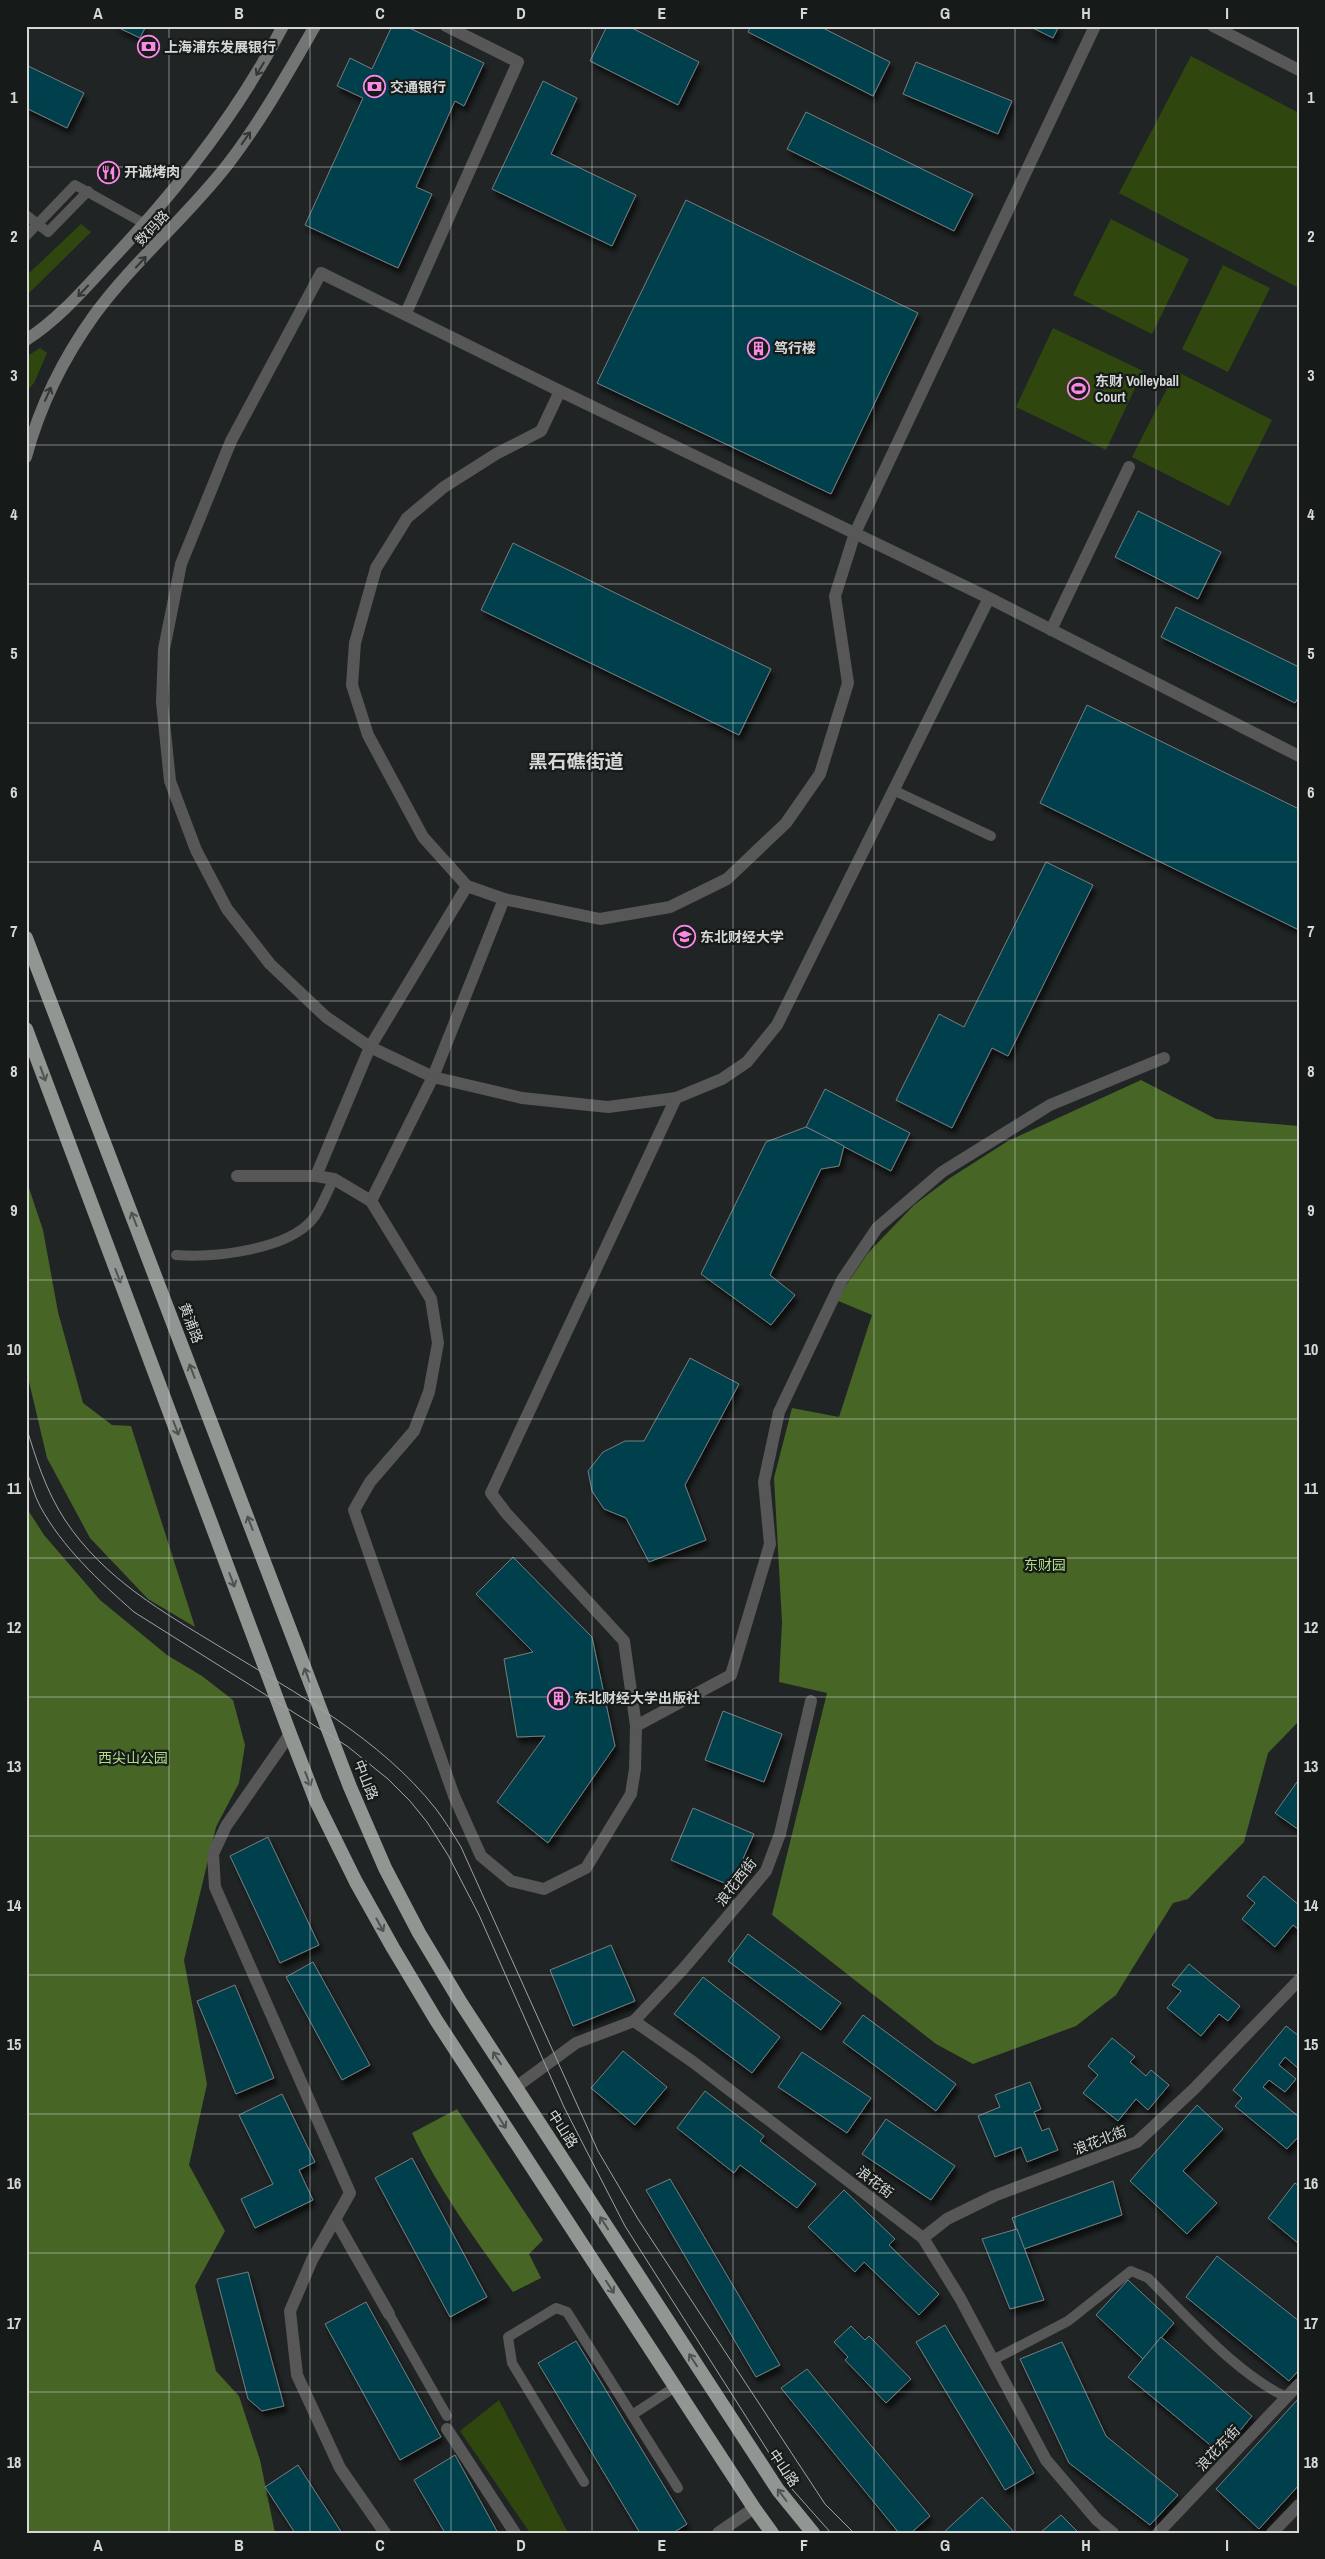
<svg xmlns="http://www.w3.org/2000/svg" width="1325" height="2559" font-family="'Archivo Narrow','Noto Sans SC',sans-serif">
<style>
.green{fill:#2f470f}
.forest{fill:#476524}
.building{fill:#05404d;stroke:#767c7d;filter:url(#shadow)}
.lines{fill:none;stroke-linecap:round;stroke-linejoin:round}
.service{stroke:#565756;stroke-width:10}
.minor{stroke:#565756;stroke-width:12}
.secondary{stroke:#727573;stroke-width:12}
.trunk{stroke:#929693;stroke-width:14}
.tram{stroke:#9fa2a2;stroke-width:1}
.oneway{stroke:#323635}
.oneway2{stroke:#4e5250}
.grid{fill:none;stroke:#d5d8d7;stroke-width:1;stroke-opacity:0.55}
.labels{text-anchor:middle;stroke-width:4.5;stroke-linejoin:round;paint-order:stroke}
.poi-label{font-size:14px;font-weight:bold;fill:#d5d8d7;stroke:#161b1a;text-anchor:start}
.street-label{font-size:14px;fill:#d5d8d7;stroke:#161b1a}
.park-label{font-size:14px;fill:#b3df84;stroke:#161b1a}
.district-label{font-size:19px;font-weight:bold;fill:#d5d8d7;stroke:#161b1a}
.neatline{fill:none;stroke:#d5d8d7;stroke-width:2}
.grid-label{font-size:16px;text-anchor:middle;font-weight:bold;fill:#d5d8d7}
</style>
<defs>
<filter id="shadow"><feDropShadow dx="3" dy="5.5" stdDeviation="2.5" flood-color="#0009"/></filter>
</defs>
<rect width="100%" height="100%" fill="#202424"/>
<!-- green -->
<g class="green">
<polygon points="1191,56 1299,113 1299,288 1119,193"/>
<polygon points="1111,219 1189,259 1152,334 1073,295"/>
<polygon points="81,224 91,232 26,296 26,276"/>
<polygon points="1223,265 1270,288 1228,372 1182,349"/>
<polygon points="1053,328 1143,371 1106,450 1016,407"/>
<polygon points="40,348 47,353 34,383 26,392 26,357"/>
<polygon points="1176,371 1272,420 1229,506 1132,457"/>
<polygon points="499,2400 568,2533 530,2533 460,2431"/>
</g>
<!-- forest -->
<g class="forest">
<polygon points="1141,1080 1216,1119 1299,1126 1299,1721 1268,1753 1244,1842 1188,1899 1173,1903 1116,1995 1076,2026 973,2064 936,2044 772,1915 827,1693 779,1682 782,1622 774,1478 792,1408 839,1417 872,1315 836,1300 868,1253 914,1205 950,1178 1008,1141"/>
<polygon points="26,1179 43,1230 58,1312 83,1403 112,1425 131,1426 195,1627 148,1599 90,1538 47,1458 26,1369"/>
<polygon points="26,1507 44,1535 100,1600 167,1655 202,1676 233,1700 245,1745 239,1783 216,1827 184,1960 207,2084 189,2165 225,2231 195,2286 216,2371 239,2396 260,2460 275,2533 26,2533"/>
<path d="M457,2109l86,131 -14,14 12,24 -28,14c-36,-50 -75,-103 -101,-159z"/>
</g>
<!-- building -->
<g class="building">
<polygon points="115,26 146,26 140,38"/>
<polygon points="392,26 405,26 484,63 464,106 455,101 416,187 432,194 398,268 305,225 363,98 337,86 350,58 372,69"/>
<polygon points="607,26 628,26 699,62 678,105 590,61"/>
<polygon points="751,26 819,26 890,62 873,96 748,32"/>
<polygon points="1029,26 1059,26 1053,38"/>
<polygon points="916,62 1012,101 998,134 903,94"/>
<polygon points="26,65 84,93 67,128 26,108"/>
<polygon points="543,81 577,98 551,154 636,195 612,246 492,189"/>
<polygon points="806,112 973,194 954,231 787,149"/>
<polygon points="686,200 918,313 831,494 597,383"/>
<polygon points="1138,511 1221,552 1198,599 1115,557"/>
<polygon points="513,543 771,669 739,735 481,610"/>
<polygon points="1176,607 1299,667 1299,696 1295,703 1161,637"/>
<polygon points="1087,705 1299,809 1299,930 1040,803"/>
<polygon points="1046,862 1093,885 1008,1056 992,1048 952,1128 896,1100 939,1014 964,1027"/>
<polygon points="825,1089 910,1133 891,1171 806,1127"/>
<polygon points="806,1127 844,1146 839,1166 821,1169 770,1275 795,1295 771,1325 701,1274 766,1142"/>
<polygon points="690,1358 739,1384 685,1485 706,1540 649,1562 626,1518 604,1509 592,1491 588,1471 603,1452 625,1441 644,1441"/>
<polygon points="513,1557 592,1637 615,1746 548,1843 497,1802 545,1736 517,1737 504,1659 533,1652 476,1594"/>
<polygon points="723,1711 782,1734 764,1782 705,1760"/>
<polygon points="1297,1782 1299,1783 1299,1830 1275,1813"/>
<polygon points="693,1808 754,1834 731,1886 671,1860"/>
<polygon points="268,1837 319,1945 280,1963 230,1856"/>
<polygon points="1264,1876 1299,1905 1299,1930 1293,1925 1275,1947 1242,1919 1255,1903 1247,1896"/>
<polygon points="748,1934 841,2003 821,2030 728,1961"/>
<polygon points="611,1945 635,2001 573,2026 550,1970"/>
<polygon points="313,1962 370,2065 342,2080 286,1977"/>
<polygon points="1189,1964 1240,2006 1228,2021 1219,2014 1201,2036 1167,2008 1181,1991 1172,1985"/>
<polygon points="703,1977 780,2037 752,2073 674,2014"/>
<polygon points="235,1985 274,2078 236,2094 197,2001"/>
<polygon points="863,2015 956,2084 936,2111 843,2042"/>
<polygon points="1286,2026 1299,2036 1299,2069 1285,2057 1279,2065 1296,2079 1285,2092 1269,2080 1263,2087 1299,2117 1299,2136 1287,2149 1235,2106 1242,2098 1233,2090"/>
<polygon points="1112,2038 1135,2057 1130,2062 1146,2076 1151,2070 1169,2085 1148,2110 1136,2099 1118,2121 1083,2093 1098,2075 1088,2066"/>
<polygon points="623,2051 667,2087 635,2125 591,2088"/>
<polygon points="802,2052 871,2098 847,2133 778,2087"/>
<polygon points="1030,2082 1041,2109 1034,2112 1042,2131 1049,2128 1058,2150 1027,2162 1021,2147 995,2157 978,2116 1000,2107 995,2095"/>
<polygon points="705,2091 764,2136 760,2141 816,2184 797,2208 740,2165 734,2173 677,2128"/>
<polygon points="282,2094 315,2162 299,2170 313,2200 255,2228 241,2199 273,2184 239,2115"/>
<polygon points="1197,2105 1223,2129 1183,2171 1217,2203 1187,2234 1130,2181"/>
<polygon points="886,2119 955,2166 931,2200 862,2154"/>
<polygon points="412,2158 487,2297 450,2317 375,2178"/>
<polygon points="670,2179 780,2365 756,2377 646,2190"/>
<polygon points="1113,2181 1122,2215 1024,2249 1012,2218"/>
<polygon points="1295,2183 1299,2186 1299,2244 1268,2218"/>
<polygon points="844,2190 895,2239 889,2245 939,2294 919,2315 864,2262 855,2272 808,2227"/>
<polygon points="1017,2229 1044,2300 1010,2309 982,2239"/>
<polygon points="1217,2256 1299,2321 1299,2370 1289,2381 1186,2297"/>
<polygon points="248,2272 284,2406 262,2411 248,2399 217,2279"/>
<polygon points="1128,2280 1174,2323 1143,2359 1096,2315"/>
<polygon points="366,2302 441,2437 400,2460 325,2324"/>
<polygon points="945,2325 1034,2473 1005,2490 916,2342"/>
<polygon points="851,2326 865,2340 869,2336 911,2379 886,2403 845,2360 848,2357 834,2342"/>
<polygon points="1161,2337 1252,2416 1221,2454 1128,2377"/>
<polygon points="576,2341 687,2524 673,2533 640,2533 538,2363"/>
<polygon points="1062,2342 1106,2436 1178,2495 1150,2525 1069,2463 1020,2359"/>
<polygon points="807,2369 930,2516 911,2533 899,2533 781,2388"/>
<polygon points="1299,2398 1299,2485 1259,2529 1216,2489"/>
<polygon points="455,2455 498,2533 445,2533 414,2480"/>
<polygon points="298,2465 342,2533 295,2533 265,2487"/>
<polygon points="982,2497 1015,2533 943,2533"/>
<polygon points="1061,2515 1079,2533 1040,2533"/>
</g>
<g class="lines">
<!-- service -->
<g class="service">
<polyline points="26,215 48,232 88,191"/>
<polyline points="26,236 75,185 145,224"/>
<polyline points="893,790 991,836"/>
<path d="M176,1255c38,3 110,-5 136,-35 9,-10 15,-29 22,-41"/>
<polyline points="389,2314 447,2416"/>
<path d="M993,2360l75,-39 63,-50 17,7c42,41 86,94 138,119"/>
<polyline points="632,2415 675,2387"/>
<polyline points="584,2482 512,2363 508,2337 556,2308 567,2312 678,2488"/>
</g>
<!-- minor -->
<g class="minor">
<polyline points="1213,26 1299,70"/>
<polyline points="406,313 518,62 446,26"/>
<polyline points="560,391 541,431 496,454 444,487 407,518 376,568 355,643 352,685 368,735 423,837 467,886 504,899 600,919 670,907 727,879 786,823 820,774 848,683 835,596 855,533 1095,26"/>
<polyline points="989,598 777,1025 747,1062 722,1079 676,1098 608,1107 522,1098 433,1077 370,1047 326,1017 270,964 227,909 196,850 170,781 162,702 164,649 181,564 231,441 321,273 560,391 989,598 1299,756"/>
<polyline points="1051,630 1129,467"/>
<polyline points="504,899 433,1077 371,1201 431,1299 438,1343 429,1392 414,1431 370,1482 354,1510 454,1796 481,1856 511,1881 544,1889 586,1868 631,1794 635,1769 636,1726 624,1641 506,1513 491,1493 676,1098"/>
<polyline points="237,1176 316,1176 370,1047 467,886"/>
<polyline points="316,1176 334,1179 371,1201"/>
<polyline points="636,1726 731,1675 770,1544 764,1482 779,1412 842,1280 877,1228 942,1172 1050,1105 1164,1058"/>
<polyline points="290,1734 226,1826 213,1854 215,1887 350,2193 312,2260 290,2311 297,2375 340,2468 385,2533"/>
<polyline points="634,2021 693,2062 923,2238 960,2298 1046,2460 1097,2520 1113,2533"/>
<polyline points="516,2087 576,2043 634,2021 684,1968 766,1871 780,1834 811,1701"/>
<polyline points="335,2219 389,2314"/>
<polyline points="923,2238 947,2219 994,2196 1137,2142 1194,2089 1299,1980"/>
<polyline points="447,2429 515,2533"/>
<polyline points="718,2533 754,2508"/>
<polyline points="1158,2533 1299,2384"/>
<polyline points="1272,2533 1299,2505"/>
</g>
<!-- secondary -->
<g class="secondary">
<path d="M26,340c34,-22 59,-52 86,-81 67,-71 126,-146 171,-233"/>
<path d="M26,457c14,-52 38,-100 69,-143 39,-53 92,-97 133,-150 33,-43 60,-91 87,-138"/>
</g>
<!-- trunk -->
<g class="trunk">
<polyline points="26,938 350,1787 385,1868 419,1933 461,2003 778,2490 813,2533"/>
<polyline points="26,1029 290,1734 316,1801 356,1882 393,1948 436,2020 754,2508 772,2533"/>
</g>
<!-- tram -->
<g class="tram">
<path d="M26,1426c10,33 20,65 39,94 39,59 98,92 157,128 75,46 158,90 214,161 9,12 17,25 25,38l137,304 40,68 187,285 29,29"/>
<path d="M26,1470c5,11 8,25 14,36 22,41 59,75 94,106l213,134 41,33 22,22 17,21 21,33 31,60 85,192 61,119 167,263 39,44"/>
</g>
</g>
<!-- one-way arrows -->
<defs><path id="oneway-shaft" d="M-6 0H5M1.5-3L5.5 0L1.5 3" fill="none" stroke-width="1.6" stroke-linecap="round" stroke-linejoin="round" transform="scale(1.25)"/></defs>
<g class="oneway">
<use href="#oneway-shaft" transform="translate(260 69) rotate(121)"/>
<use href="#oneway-shaft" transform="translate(246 138) rotate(-55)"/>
<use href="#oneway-shaft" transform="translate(141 262) rotate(-47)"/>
<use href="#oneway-shaft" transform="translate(83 291) rotate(133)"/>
<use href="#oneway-shaft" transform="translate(48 394) rotate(-66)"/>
</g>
<g class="oneway2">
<use href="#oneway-shaft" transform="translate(43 1074) rotate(70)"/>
<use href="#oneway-shaft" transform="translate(134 1219) rotate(-111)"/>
<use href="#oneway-shaft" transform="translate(118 1276) rotate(69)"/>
<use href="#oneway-shaft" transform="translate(192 1371) rotate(-111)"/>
<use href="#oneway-shaft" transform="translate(176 1428) rotate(69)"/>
<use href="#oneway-shaft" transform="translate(250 1523) rotate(-111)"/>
<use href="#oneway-shaft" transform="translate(232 1580) rotate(69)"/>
<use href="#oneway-shaft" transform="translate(307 1675) rotate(-111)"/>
<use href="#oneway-shaft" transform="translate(308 1779) rotate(68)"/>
<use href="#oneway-shaft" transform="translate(380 1925) rotate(61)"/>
<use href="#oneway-shaft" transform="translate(497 2058) rotate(-123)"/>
<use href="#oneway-shaft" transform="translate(502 2122) rotate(57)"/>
<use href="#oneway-shaft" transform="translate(604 2223) rotate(-123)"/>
<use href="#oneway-shaft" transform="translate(610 2287) rotate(57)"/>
<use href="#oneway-shaft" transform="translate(693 2360) rotate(-123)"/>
<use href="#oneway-shaft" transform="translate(782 2495) rotate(-127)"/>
</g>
<!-- grid -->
<path class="grid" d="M169,26v2507M310,26v2507M451,26v2507M592,26v2507M733,26v2507M874,26v2507M1015,26v2507M1156,26v2507M26,167h1273M26,306h1273M26,445h1273M26,584h1273M26,723h1273M26,862h1273M26,1001h1273M26,1140h1273M26,1280h1273M26,1419h1273M26,1558h1273M26,1697h1273M26,1836h1273M26,1975h1273M26,2114h1273M26,2253h1273M26,2392h1273"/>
<!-- icons -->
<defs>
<symbol id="bank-ring" viewBox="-11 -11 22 22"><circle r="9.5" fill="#161b1a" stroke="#fb87e6" stroke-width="1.5"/><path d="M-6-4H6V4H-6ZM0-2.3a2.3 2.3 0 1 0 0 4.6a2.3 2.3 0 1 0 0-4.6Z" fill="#fb87e6"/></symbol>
<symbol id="restaurant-ring" viewBox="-11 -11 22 22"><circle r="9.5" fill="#161b1a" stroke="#fb87e6" stroke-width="1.5"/><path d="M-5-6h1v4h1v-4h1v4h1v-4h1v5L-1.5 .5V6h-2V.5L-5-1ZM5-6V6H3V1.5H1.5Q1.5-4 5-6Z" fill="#fb87e6"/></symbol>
<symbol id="building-ring" viewBox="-11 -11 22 22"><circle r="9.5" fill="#161b1a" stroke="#fb87e6" stroke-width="1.5"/><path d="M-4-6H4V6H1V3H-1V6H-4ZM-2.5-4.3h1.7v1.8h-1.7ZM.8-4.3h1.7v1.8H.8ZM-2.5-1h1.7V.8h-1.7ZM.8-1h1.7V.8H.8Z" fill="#fb87e6"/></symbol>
<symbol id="stadium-ring" viewBox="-11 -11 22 22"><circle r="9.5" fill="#161b1a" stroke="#fb87e6" stroke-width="1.5"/><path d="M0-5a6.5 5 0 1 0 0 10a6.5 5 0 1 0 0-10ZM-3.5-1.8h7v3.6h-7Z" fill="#fb87e6"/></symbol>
<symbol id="university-ring" viewBox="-11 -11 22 22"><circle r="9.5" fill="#161b1a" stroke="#fb87e6" stroke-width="1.5"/><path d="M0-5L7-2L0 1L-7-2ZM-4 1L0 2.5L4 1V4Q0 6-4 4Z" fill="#fb87e6"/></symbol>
</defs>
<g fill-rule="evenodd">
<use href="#bank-ring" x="136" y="34" width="25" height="25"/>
<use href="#bank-ring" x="362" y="74" width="25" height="25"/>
<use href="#restaurant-ring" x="96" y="160" width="25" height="25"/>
<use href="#building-ring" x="746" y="336" width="25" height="25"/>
<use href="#stadium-ring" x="1066" y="376" width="25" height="25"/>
<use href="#university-ring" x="672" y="924" width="25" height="25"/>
<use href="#building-ring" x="546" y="1686" width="25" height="25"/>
</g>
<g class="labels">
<!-- poi labels -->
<g class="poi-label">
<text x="164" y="52">上海浦东发展银行</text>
<text x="390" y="92">交通银行</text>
<text x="124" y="177">开诚烤肉</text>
<text x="774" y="353">笃行楼</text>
<text x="1095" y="386">东财 Volleyball<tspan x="1095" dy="16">Court</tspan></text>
<text x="700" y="942">东北财经大学</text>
<text x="574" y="1703">东北财经大学出版社</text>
</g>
<!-- street labels -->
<g class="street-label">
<text transform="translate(152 228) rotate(-47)" y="5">数码路</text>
<text transform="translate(191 1323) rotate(69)" y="5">黄浦路</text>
<text transform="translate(366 1780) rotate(68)" y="5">中山路</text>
<text transform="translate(736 1882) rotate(-52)" y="5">浪花西街</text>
<text transform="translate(563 2129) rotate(57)" y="5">中山路</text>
<text transform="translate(1100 2140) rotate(-21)" y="5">浪花北街</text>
<text transform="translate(875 2182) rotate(37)" y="5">浪花街</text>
<text transform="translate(1218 2448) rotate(-47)" y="5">浪花东街</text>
<text transform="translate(784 2468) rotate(56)" y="5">中山路</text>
</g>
<!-- park labels -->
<g class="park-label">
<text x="1045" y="1570">东财园</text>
<text x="133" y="1763">西尖山公园</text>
</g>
<!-- district labels -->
<g class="district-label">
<text x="576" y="768">黑石礁街道</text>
</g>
</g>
<!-- border -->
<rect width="1325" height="2559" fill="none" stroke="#161b1a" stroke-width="55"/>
<rect x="28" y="28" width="1270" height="2504" class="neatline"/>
<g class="grid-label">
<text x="98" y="19">A</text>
<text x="239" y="19">B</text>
<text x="380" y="19">C</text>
<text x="521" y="19">D</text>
<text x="662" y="19">E</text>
<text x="804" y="19">F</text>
<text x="945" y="19">G</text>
<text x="1086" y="19">H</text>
<text x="1227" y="19">I</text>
<text x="14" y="103">1</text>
<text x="1311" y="103">1</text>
<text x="14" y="242">2</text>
<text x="1311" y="242">2</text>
<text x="14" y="381">3</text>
<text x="1311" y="381">3</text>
<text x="14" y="520">4</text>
<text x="1311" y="520">4</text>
<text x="14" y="659">5</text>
<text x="1311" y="659">5</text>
<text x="14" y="798">6</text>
<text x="1311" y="798">6</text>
<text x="14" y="937">7</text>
<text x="1311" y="937">7</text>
<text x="14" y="1077">8</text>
<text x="1311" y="1077">8</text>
<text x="14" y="1216">9</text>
<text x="1311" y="1216">9</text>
<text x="14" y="1355">10</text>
<text x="1311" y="1355">10</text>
<text x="14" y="1494">11</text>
<text x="1311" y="1494">11</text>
<text x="14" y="1633">12</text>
<text x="1311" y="1633">12</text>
<text x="14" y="1772">13</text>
<text x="1311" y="1772">13</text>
<text x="14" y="1911">14</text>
<text x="1311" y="1911">14</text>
<text x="14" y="2050">15</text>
<text x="1311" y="2050">15</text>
<text x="14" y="2189">16</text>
<text x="1311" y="2189">16</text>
<text x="14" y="2329">17</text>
<text x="1311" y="2329">17</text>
<text x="14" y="2468">18</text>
<text x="1311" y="2468">18</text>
<text x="98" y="2551">A</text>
<text x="239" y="2551">B</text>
<text x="380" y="2551">C</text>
<text x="521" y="2551">D</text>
<text x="662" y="2551">E</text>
<text x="804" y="2551">F</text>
<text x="945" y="2551">G</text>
<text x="1086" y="2551">H</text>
<text x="1227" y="2551">I</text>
</g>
</svg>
